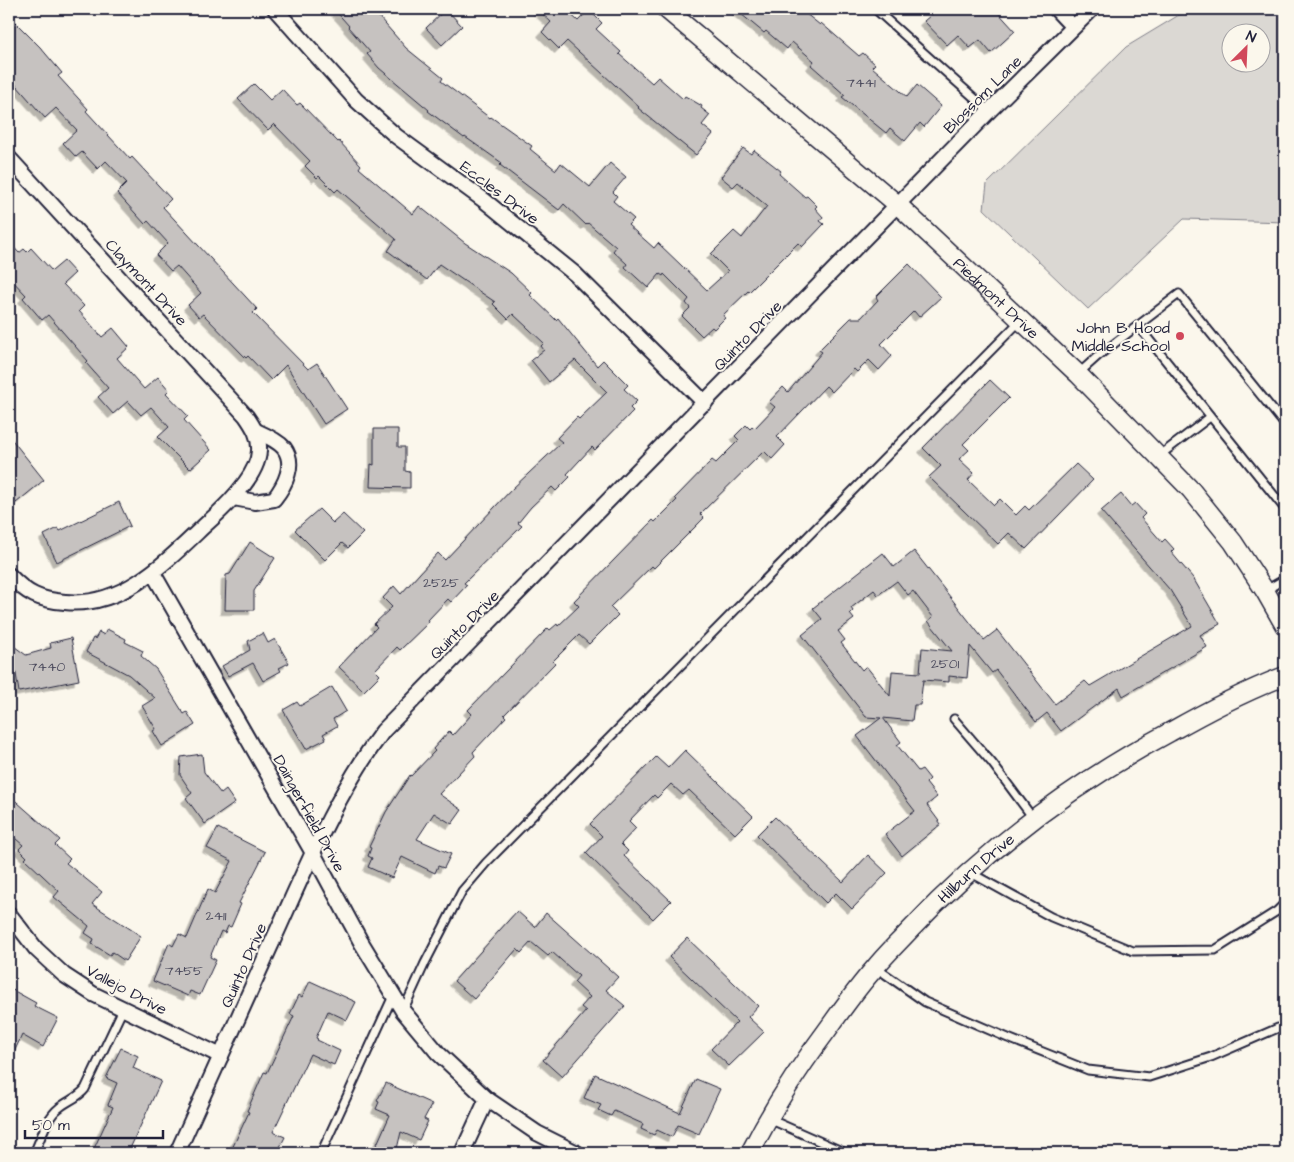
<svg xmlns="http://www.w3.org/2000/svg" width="1294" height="1162" font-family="'Architects Daughter',sans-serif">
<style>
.green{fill:#dbd8d3;stroke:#7e7d87;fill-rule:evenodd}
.building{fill:#c6c2c0;stroke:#22223b;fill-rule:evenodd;filter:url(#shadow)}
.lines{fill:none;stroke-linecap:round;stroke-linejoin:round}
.service-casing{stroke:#22223b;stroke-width:11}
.minor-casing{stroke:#22223b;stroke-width:18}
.tertiary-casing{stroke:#22223b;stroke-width:21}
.service{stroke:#fbf7ec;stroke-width:7}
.minor{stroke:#fbf7ec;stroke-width:14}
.tertiary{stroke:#fbf7ec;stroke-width:18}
.poi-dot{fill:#d1495b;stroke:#fbf7ec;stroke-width:2}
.labels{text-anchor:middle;stroke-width:4;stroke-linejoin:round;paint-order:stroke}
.number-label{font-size:14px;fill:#4b4a5c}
.street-label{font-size:16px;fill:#22223b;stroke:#fbf7ec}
.poi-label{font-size:16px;fill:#22223b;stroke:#fbf7ec;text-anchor:end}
</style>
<defs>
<filter id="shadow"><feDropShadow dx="-4.5" dy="4.5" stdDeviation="0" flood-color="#0004"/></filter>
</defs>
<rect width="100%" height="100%" fill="#fbf7ec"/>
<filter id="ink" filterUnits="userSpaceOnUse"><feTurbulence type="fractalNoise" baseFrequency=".02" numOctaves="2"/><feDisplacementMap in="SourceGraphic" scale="10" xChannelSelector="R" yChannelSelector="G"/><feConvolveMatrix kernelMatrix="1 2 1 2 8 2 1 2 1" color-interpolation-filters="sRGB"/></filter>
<g filter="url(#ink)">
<!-- green -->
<path class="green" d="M1197,9h88v213l-101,-3 -96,90 -104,-100 3,-25 139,-137 53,-32zM1232,32h30v30h-30z"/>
<!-- building -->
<g class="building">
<polygon points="334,9 372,9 406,48 443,78 441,81 490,118 491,117 532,146 530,149 556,170 561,163 590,187 610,163 626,177 613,192 617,196 613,201 634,219 628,225 654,248 658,243 707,290 728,271 711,254 734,231 742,238 767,206 738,182 733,187 721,177 743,148 751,154 754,150 781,171 779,174 805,197 807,196 817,206 815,208 823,217 820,221 824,224 802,247 798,243 749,292 748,291 723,315 725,318 714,329 712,327 702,336 682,316 690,308 686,303 689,299 664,274 663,276 660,274 648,288 625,267 627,264 613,251 616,247 588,223 586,225 564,204 559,210 500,165 502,163 465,137 464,138 428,111 429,110 379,68 367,54 370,52 348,27 349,26"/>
<polygon points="446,9 462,26 442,45 426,28"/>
<polygon points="537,9 565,9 578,21 589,10 602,23 596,29 621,52 619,54 652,83 658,77 683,99 685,96 702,106 701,108 710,115 702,125 713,134 696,155 638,108 639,107 567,41 559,49 542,32 551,22"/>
<polygon points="735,9 800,9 820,25 821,23 859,56 863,53 875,64 872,67 907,97 917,85 941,106 924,127 920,123 905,141 890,128 886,133 842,97 845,95 811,65 814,61 792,42 787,49 766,31 764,33"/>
<polygon points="938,9 995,9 1015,31 991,53 980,40 970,48 958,35 947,45 924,21"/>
<polygon points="9,16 40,47 62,73 58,76 88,109 86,111 130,159 132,157 171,199 163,207 257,309 253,313 308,369 317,363 347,409 324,424 286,365 271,380 248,356 246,358 203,314 199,317 188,305 201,293 177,266 171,271 156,255 168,243 148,221 145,224 117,193 127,183 106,161 98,169 82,152 76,157 63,143 77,130 56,108 45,118 9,77"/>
<polygon points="254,84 270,100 282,89 297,105 300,103 338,142 339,141 361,165 359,168 413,214 419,206 465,243 511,273 532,293 530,295 556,320 558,318 597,366 603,360 628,385 624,389 637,401 630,408 633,411 595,450 592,447 567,474 570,477 556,491 552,487 531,507 518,523 522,526 464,583 467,585 451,602 448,599 428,620 429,622 400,650 397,647 375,670 380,675 364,691 339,667 377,627 374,624 392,607 383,598 394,586 401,594 438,553 445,560 512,489 562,442 557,438 577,417 579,419 607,392 575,360 549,382 531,360 544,350 541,346 544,343 513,314 508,319 493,304 495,302 439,264 427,280 388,251 396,239 338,189 335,192 319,176 317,178 305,166 310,161 274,124 268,130 238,99"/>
<polygon points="9,242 19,253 24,249 27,252 31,248 52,271 64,261 75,273 63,284 84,306 79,311 102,337 113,328 129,347 117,358 144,389 158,377 169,390 166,393 188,416 184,420 211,450 190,469 158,437 169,427 151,407 141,415 128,401 113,414 98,397 108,388 86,363 88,361 48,315 42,320 23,298 26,295 9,277"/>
<polygon points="909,264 941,297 919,317 914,311 881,344 892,356 879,370 869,360 857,372 854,369 832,392 826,386 777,437 785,445 772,459 764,451 700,514 704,518 654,568 652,566 610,607 618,615 589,644 579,635 553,661 555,663 504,715 506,717 473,752 475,756 439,794 462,810 452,824 434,813 417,839 451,854 444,868 438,866 435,873 402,857 392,878 368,867 372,858 368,856 371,848 369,847 386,812 410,775 411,776 435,751 433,749 449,731 453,735 472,714 468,710 548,628 550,630 557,624 558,626 579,606 574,601 653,520 655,522 677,500 675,498 712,460 716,463 739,440 735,436 746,425 750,429 753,426 755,428 775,407 769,402 783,387 788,392 822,352 819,350 851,318 861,318 878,300 876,297"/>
<polygon points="990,380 1009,398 963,444 969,450 959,459 974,473 968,480 994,505 1000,499 1016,515 1025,506 1029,510 1076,464 1093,480 1026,549 1009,533 998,544 929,477 941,466 923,448"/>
<polygon points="374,429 398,429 398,447 405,447 405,471 410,472 410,488 370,487 371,464 374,465"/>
<polygon points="9,436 44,480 16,503 9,493"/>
<path d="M1121,494l10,12 4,-3 10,11 -4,4 21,24 3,-3 9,10 -3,3 22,26 27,46 -20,11 7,12 -84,49 -4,-8 -58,43 -14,-18 -11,9 -40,-52 -4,3 -22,-27 -3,32 -18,-2v6l-26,-2 -3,25h-6l-2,16 -29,-3 18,24 -4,3 21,26 4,-2 8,10 -4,4 11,14 -10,8 14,19 -39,32 -17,-22 30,-23 -58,-75 24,-18 -15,-1 -64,-82 20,-16 -9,-11 70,-55 11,14 20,-16 70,89 13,-10 58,74 30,-23 5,5 102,-60 -22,-36 -69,-79zM897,581l11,14 5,-4 20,26 -5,4 24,30 -30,-3 -2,25 -28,-2 -2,25 -24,-30 -4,4 -21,-27 4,-3 -7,-9 16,-12 -4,-5 3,-3 -2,-3 23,-18 4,5z"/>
<polygon points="119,502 130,526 57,562 44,535 58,528 60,531"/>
<polygon points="319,509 333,523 343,514 363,533 348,548 342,543 325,560 295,530"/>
<polygon points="250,542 275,558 254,591 254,610 225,610 226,575 230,574"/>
<polygon points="107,629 126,639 125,642 143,651 141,656 156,669 184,714 187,712 195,725 162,746 153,731 156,729 142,706 155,698 129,675 86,652 93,638 95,639 99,632 104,635"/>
<polygon points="263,633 268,643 275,639 289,663 279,668 281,671 263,681 253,663 228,676 222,666 250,650 248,641"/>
<polygon points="71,638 79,680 19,692 11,644 26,655 51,648 50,643"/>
<polygon points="332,687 346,711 333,719 337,726 323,734 326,739 306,749 283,710 297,702 300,706"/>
<polygon points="685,750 753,816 735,834 689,790 683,795 671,784 657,798 654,795 629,821 636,828 621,844 628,851 624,856 671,901 653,919 586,853 602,836 590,824 656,757 668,768"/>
<polygon points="202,754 204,772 221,794 226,790 235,803 205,824 186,798 192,793 180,775 181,757"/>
<polygon points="9,795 60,840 55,845 70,859 66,863 102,892 92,904 141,936 125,961 112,952 110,955 92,944 94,939 85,933 89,926 54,897 59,891 25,859 27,857 19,849 23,845 9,833"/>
<polygon points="775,817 843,882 868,855 887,873 852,909 836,893 826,903 757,835"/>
<polygon points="218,828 265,852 239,903 241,904 231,927 228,926 225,933 221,931 210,957 216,960 200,995 190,991 188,996 153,981 169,943 173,946 179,934 187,938 208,889 215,893 232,861 207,848"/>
<polygon points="517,911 535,927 546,913 618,977 606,990 625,1006 562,1077 543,1060 586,1011 581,1007 590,997 574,982 579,976 552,952 548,956 531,942 521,953 517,949 474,999 454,981"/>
<polygon points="687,938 758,1006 748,1017 764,1032 729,1066 711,1049 737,1022 669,957"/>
<polygon points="310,981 356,1002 347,1020 328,1011 316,1038 318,1039 317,1040 340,1051 334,1065 310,1054 273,1132 285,1137 277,1153 230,1153 249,1112 247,1111 264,1072 267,1073 294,1016 290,1014 299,995 302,997"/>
<polygon points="9,988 36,1003 34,1006 58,1018 43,1047 22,1035 9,1063"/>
<polygon points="121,1048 138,1056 133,1068 161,1081 128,1153 92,1153 113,1107 108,1105 117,1083 106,1078"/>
<polygon points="595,1074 680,1113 696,1079 720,1089 699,1134 678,1125 672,1137 657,1130 654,1135 641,1129 643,1124 614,1111 611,1116 598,1110 601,1105 584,1098"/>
<polygon points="386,1083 432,1104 424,1119 428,1121 419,1140 401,1132 396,1153 373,1153 390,1115 376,1109 379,1102 377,1101"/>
</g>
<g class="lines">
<defs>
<g id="service">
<polyline points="875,9 989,111"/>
<polyline points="1138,326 1285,509"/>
<polyline points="1078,374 1098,356 1179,294 1285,425"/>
<polyline points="1159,456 1210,417"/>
<polyline points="1266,590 1285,579"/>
<polyline points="954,719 992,763 1033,818"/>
<polyline points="971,873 1051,917 1133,951 1215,950 1277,911 1285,903"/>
<polyline points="875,967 925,1002 1008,1038 1088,1070 1149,1077 1211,1057 1285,1025"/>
<polyline points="403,1011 425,963 462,891 486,863 1020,321"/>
<polyline points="769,1119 846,1153"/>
<path d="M34,1153c7,-14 12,-35 25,-45 8,-7 19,-10 26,-19l38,-80"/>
<polyline points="321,1153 393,996"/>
</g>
<g id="minor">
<polyline points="275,9 356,100 396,136 485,201 575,274 705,403"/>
<polyline points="1056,9 1073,27"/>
<path d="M9,158l237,258c7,10 14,21 13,35 -1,26 -37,59 -55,75 -38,36 -82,82 -139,76 -26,-2 -38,-8 -56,-27"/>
<path d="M234,498l21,4 19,-3c11,-14 22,-35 10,-51 -7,-8 -19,-13 -28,-17"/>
<polyline points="153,573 313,853 361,942 403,1011 438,1053 487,1099 537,1133 577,1153"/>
<polyline points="9,914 36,949 64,975 93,994 221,1056"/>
<path d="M177,1153c34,-76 69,-152 103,-228 30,-67 59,-135 103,-194l606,-620 103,-102"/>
<polyline points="462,1153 487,1099"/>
</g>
<g id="tertiary">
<path id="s1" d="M666,9l232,196 180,169 113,116 42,52 32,49 20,35"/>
<path id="s2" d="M750,1153c22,-44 48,-84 78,-124 15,-21 29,-41 46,-60 11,-14 24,-26 36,-39 75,-80 163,-146 260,-198 37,-21 75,-41 115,-56"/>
</g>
</defs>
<!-- service casing -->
<use href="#service" class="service-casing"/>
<!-- minor casing -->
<use href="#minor" class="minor-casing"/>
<!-- tertiary casing -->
<use href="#tertiary" class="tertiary-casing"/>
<!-- service -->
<use href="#service" class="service"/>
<!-- minor -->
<use href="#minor" class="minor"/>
<!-- tertiary -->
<use href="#tertiary" class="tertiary"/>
</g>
</g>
<!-- markers -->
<circle class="poi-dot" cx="1180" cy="336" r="5"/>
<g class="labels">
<!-- number labels -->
<g class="number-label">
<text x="861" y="87">7441</text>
<text x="441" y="587">2525</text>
<text x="945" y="668">2501</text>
<text x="47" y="671">7440</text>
<text x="216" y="920">2411</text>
<text x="184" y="975">7455</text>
</g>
<!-- street labels -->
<g class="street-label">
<text transform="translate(982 94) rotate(-45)" y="6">Blossom Lane</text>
<text transform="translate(500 192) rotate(37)" y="6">Eccles Drive</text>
<text transform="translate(147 282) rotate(47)" y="6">Claymont Drive</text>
<text dy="6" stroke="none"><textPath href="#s1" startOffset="439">Piedmont Drive</textPath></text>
<text transform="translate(747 335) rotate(-46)" y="6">Quinto Drive</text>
<text transform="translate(464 624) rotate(-45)" y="6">Quinto Drive</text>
<text transform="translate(310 813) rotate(61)" y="6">Daingerfield Drive</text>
<text dy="6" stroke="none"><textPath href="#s2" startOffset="366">Hillburn Drive</textPath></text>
<text transform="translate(243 965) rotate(-66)" y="6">Quinto Drive</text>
<text transform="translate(127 989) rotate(28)" y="6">Vallejo Drive</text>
</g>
<!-- poi labels -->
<g class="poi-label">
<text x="1170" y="333">John B Hood<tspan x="1170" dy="18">Middle School</tspan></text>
</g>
</g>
<!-- margin -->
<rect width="1294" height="1162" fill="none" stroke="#fbf7ec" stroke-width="30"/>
<rect x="15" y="15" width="1264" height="1132" fill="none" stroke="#22223b" stroke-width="2" filter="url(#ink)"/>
<!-- north arrow -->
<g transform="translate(1246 48) rotate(24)"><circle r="24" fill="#fbf7ec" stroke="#a4a2a5"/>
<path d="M0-4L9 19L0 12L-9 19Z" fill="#d1495b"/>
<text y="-8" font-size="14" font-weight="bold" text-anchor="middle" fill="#22223b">N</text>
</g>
<!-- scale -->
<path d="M25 1130v8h138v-8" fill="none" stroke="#22223b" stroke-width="2.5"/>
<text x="32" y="1130" font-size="15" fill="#22223b" stroke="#fbf7ec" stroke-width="4" paint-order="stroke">50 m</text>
</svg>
